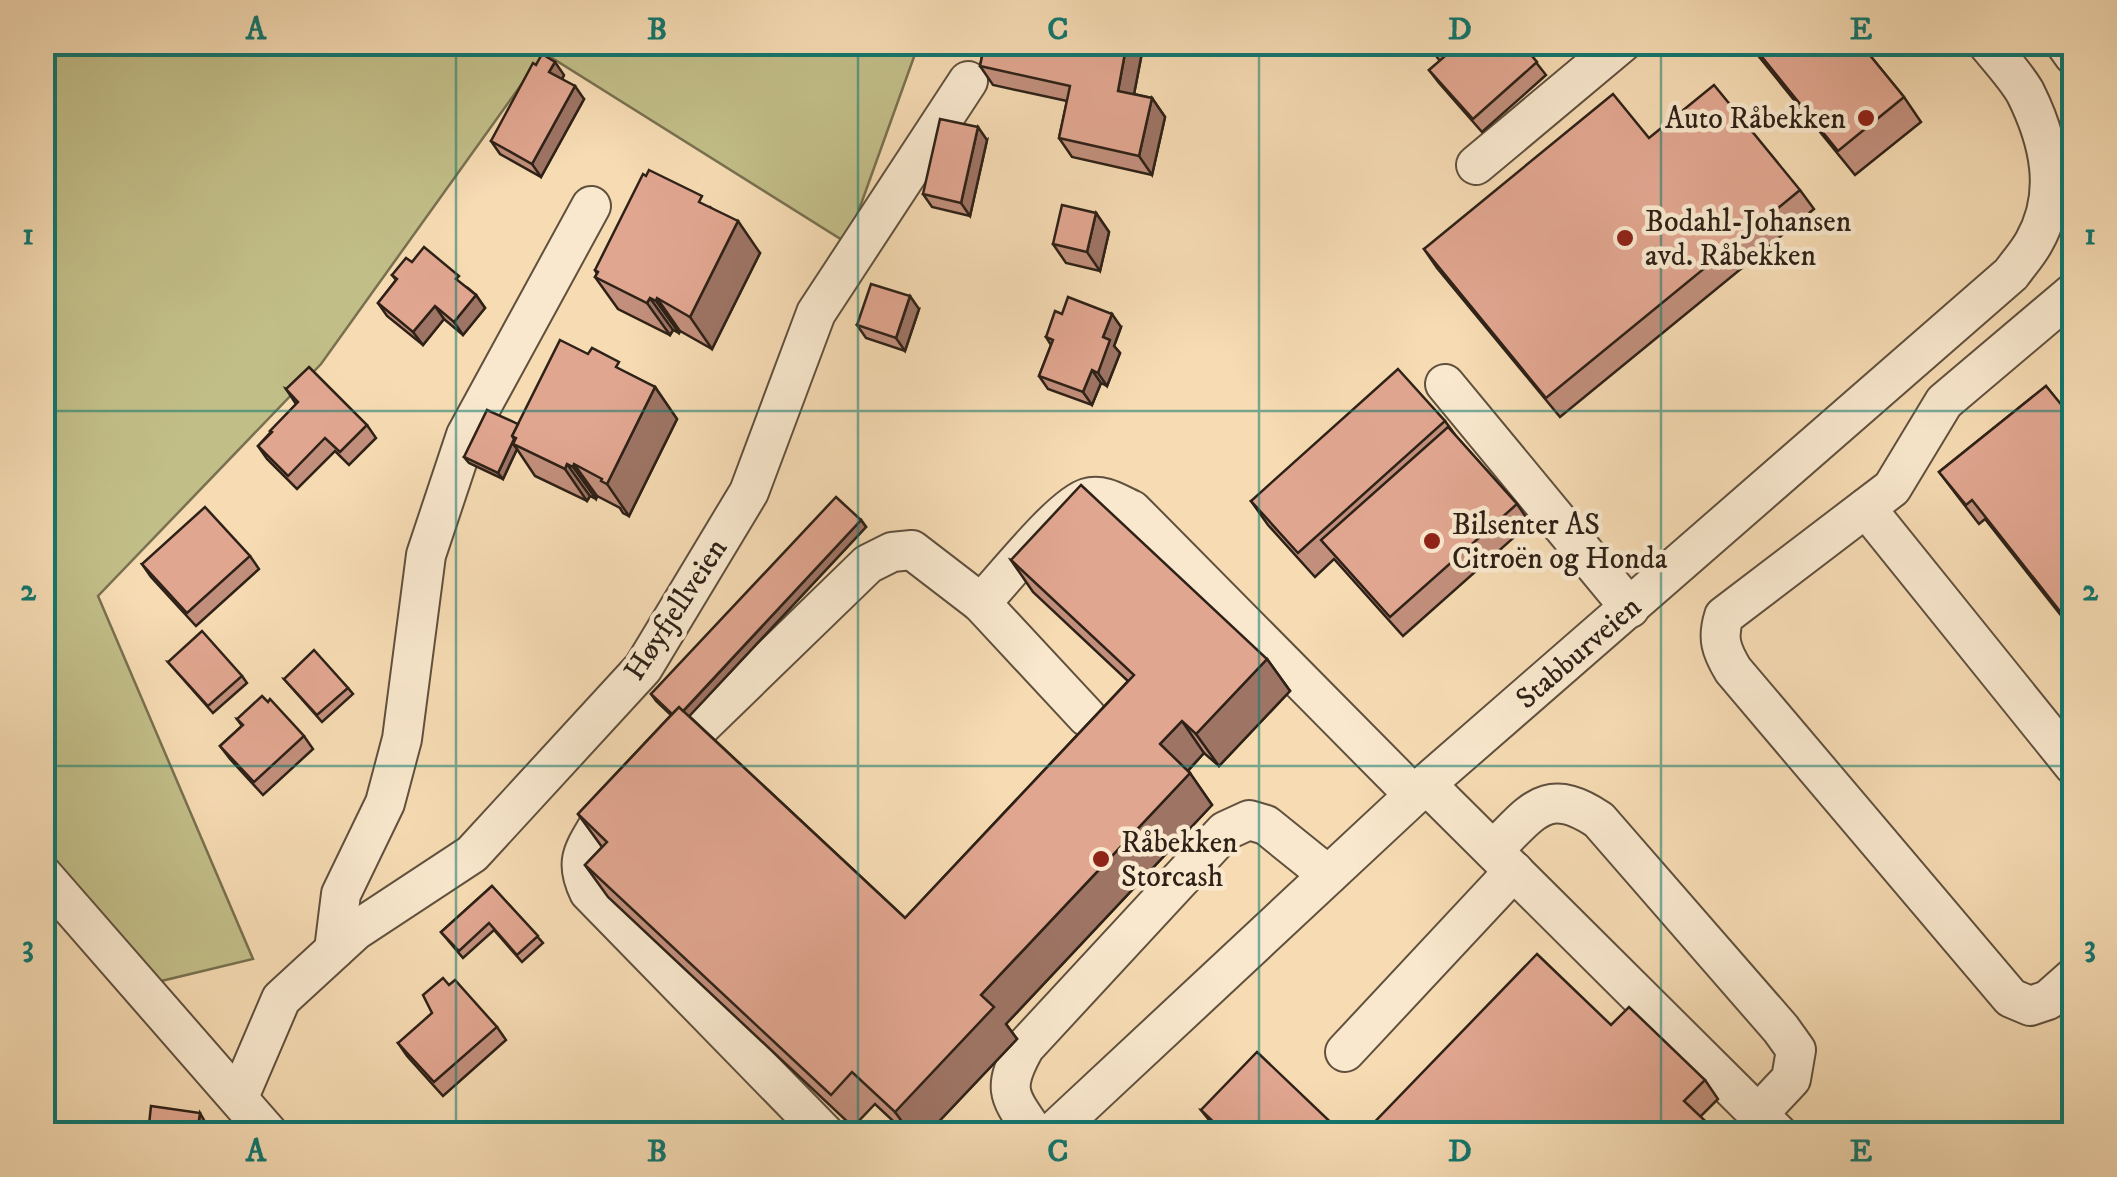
<svg xmlns="http://www.w3.org/2000/svg" width="2117" height="1177" font-family="'IM FELL DW Pica',serif">
<style>
.green{fill:#c2be88;stroke:#787050;stroke-width:2.5}
.lines{fill:none;stroke-linecap:round;stroke-linejoin:round}
.minor-casing{stroke:#60503e;stroke-width:42}
.minor{stroke:#f9e8ce;stroke-width:38}
.wall{fill:#c28f7c;stroke:#2e2117;stroke-width:2.5}
.shaded-wall{fill:#9e7465;stroke:#2e2117;stroke-width:2.5}
.building{fill:#e1a690;stroke:#2e2117;stroke-width:2.5}
.grid{fill:none;stroke:#0f766e;stroke-width:2.5;stroke-opacity:0.55}
.poi-dot{fill:#8f2418;stroke:#f9e8ce;stroke-width:4}
.labels{text-anchor:middle;stroke-width:9;stroke-linejoin:round;paint-order:stroke}
.poi-label{font-size:30px;fill:#2e2117;stroke:#f9e8ce;text-anchor:start}
.street-label{font-size:30px;fill:#2e2117;stroke:#f9e8ce}
.neatline{fill:none;stroke:#0f766e;stroke-width:4}
.grid-label{font-size:32px;text-anchor:middle;font-weight:bold;fill:#0f766e}
</style>
<rect width="100%" height="100%" fill="#f6dbb3"/>
<filter id="stains"><feTurbulence type="fractalNoise" baseFrequency=".002" numOctaves="4"/><feColorMatrix values="0 0 0 0 .2 0 0 0 0 .09 0 0 0 0 .02 0 0 0 .5 -.17"/></filter>
<radialGradient id="worn" r=".72"><stop offset=".6" stop-color="#630" stop-opacity="0"/><stop offset="1" stop-color="#630" stop-opacity=".3"/></radialGradient>
<!-- green -->
<polygon class="green" points="42,43 919,43 847,243 544,53 321,364 98,596 253,959 157,982 43,855"/>
<g class="lines">
<defs>
<g id="minor">
<polyline points="2064,42 2074,56"/>
<polyline points="1476,165 1623,42"/>
<path d="M2074,292l-130,110 -52,86 -168,128c-7,22 -3,34 9,54l278,328 19,8 18,-6 26,-23"/>
<polyline points="1445,384 1630,608"/>
<polyline points="1866,508 2074,766"/>
<path d="M981,603c22,-23 80,-97 106,-105 16,-5 31,6 45,12l282,285"/>
<polyline points="1426,784 1778,1134"/>
<path d="M1493,850c39,-37 52,-66 106,-30l182,209 15,21 -5,29 -33,35"/>
<polyline points="42,874 269,1134"/>
<polyline points="334,950 341,894 385,803 402,739 426,555 466,435 591,206"/>
<polyline points="1345,1052 1514,871"/>
<polyline points="239,1097 281,999 355,931 472,854 643,668 749,492 816,313 968,81"/>
<path d="M825,1134l-236,-242c-14,-29 -7,-39 9,-66l270,-262 24,-12 20,-2 69,53 106,114"/>
<path d="M1035,1134c-26,-38 -34,-44 -10,-87l200,-216 24,-11 17,5 62,50"/>
<path d="M1051,1134l375,-350 585,-510c8,-11 17,-21 23,-32 28,-49 15,-102 -9,-150 -10,-17 -26,-34 -39,-50"/>
</g>
</defs>
<!-- minor casing -->
<use href="#minor" class="minor-casing"/>
<!-- minor -->
<use href="#minor" class="minor"/>
</g>
<!-- wall -->
<g class="wall">
<polygon points="985,42 1144,42 1134,94 1152,98 1165,117 1152,175 1072,157 1059,138 1067,101 993,85 980,66"/>
<polygon points="1425,42 1520,42 1546,75 1482,132 1439,83 1429,70 1440,61"/>
<polygon points="1747,42 1859,42 1904,97 1921,122 1855,175"/>
<polygon points="564,75 562,79 584,99 541,177 500,154 491,141"/>
<polygon points="1649,138 1800,190 1814,209 1560,417 1437,268 1424,249"/>
<polygon points="987,140 970,216 932,207 923,194"/>
<polygon points="710,207 760,253 712,349 680,331 679,333 673,330 670,335 618,309 595,277 597,274 595,270"/>
<polygon points="1096,213 1109,232 1100,271 1066,263 1053,244"/>
<polygon points="412,262 468,288 476,295 485,308 463,335 444,319 423,345 387,316 378,303 396,280 392,275"/>
<polygon points="919,309 905,351 866,338 857,325"/>
<polygon points="1121,327 1114,346 1120,353 1107,386 1101,383 1092,405 1048,389 1039,376 1051,345 1046,337"/>
<polygon points="627,373 655,387 677,419 629,516 623,513 620,508 597,496 596,499 590,496 587,501 535,476 517,449 503,479 469,463 464,457 518,424"/>
<polygon points="2046,386 2074,422 2074,632 1985,519 1979,524 1939,472"/>
<polygon points="286,389 367,425 376,438 349,465 335,451 297,489 267,459 258,446 296,404"/>
<polygon points="1445,421 1456,436 1517,504 1530,523 1403,636 1334,559 1315,577 1268,525 1251,501"/>
<polygon points="861,520 866,527 689,716 905,918 1128,681 1033,592 1011,560 1267,659 1290,691 1219,766 1204,753 1188,771 1212,805 1006,1024 1017,1039 927,1134 907,1134 875,1104 853,1127 608,897 585,865 602,847 578,814 671,715 656,701 651,694"/>
<polygon points="250,556 259,569 196,626 151,577 142,564"/>
<polygon points="168,662 242,676 247,683 213,713"/>
<polygon points="284,679 348,688 353,694 322,722"/>
<polygon points="237,719 304,736 313,749 263,795 230,759 220,746 242,726"/>
<polygon points="492,886 543,943 522,962 494,930 463,958 441,932"/>
<polygon points="1611,1025 1705,1080 1718,1099 1701,1116 1363,1134"/>
<polygon points="497,1027 506,1040 443,1096 407,1056 398,1043"/>
<polygon points="1201,1110 1343,1134 1220,1134"/>
</g>
<!-- shaded-wall -->
<g class="shaded-wall">
<polygon points="1127,42 1144,42 1131,110 1118,91"/>
<polygon points="555,62 564,75 559,85 549,72"/>
<polygon points="575,86 584,99 541,177 532,164"/>
<polygon points="1152,98 1165,117 1152,175 1139,156"/>
<polygon points="978,127 987,140 970,216 961,203"/>
<polygon points="1096,213 1109,232 1100,271 1087,252"/>
<polygon points="738,221 760,253 712,349 690,317"/>
<polygon points="476,295 485,308 463,335 454,322"/>
<polygon points="910,296 919,309 905,351 896,338"/>
<polygon points="650,298 673,330 670,335 647,303"/>
<polygon points="657,298 680,331 679,333 656,301"/>
<polygon points="435,306 444,319 423,345 413,332"/>
<polygon points="1112,314 1121,327 1114,346 1120,353 1107,386 1098,373 1103,337"/>
<polygon points="1092,370 1101,383 1092,405 1083,392"/>
<polygon points="655,387 677,419 629,516 607,484"/>
<polygon points="514,439 513,444 517,449 503,479 498,473"/>
<polygon points="567,464 590,496 587,501 565,469"/>
<polygon points="574,464 597,496 596,499 573,467"/>
<polygon points="861,520 866,527 681,725 677,718"/>
<polygon points="1267,659 1290,691 1219,766 1196,734"/>
<polygon points="1182,721 1204,753 1182,777 1160,744"/>
<polygon points="1190,773 1212,805 1006,1024 1017,1039 927,1134 911,1134 895,1112 981,995"/>
<polygon points="200,1113 204,1120 202,1134 197,1134"/>
</g>
<!-- building -->
<g class="building">
<polygon points="985,42 1127,42 1118,91 1152,98 1139,156 1059,138 1070,86 980,66"/>
<polygon points="1461,42 1520,42 1537,62 1473,119 1429,70"/>
<polygon points="1750,42 1859,42 1904,97 1838,151"/>
<polygon points="542,54 555,62 549,72 575,86 532,164 491,141 533,63 536,65"/>
<polygon points="1714,85 1800,190 1546,398 1424,249 1613,94 1649,138"/>
<polygon points="940,119 978,127 961,203 923,194"/>
<polygon points="649,170 702,196 699,202 738,221 690,317 657,298 656,301 650,298 647,303 595,277 598,272 595,270 643,174 646,176"/>
<polygon points="1062,205 1096,213 1087,252 1053,244"/>
<polygon points="424,247 459,276 456,279 476,295 454,322 435,306 413,332 378,303 397,279 392,275 406,258 412,262"/>
<polygon points="871,284 910,296 896,338 857,325"/>
<polygon points="1068,297 1112,314 1103,337 1110,340 1098,373 1092,370 1083,392 1039,376 1053,340 1046,337 1055,311 1062,314"/>
<polygon points="560,340 588,354 592,348 619,362 616,367 655,387 607,484 601,481 602,479 574,464 573,467 567,464 565,469 513,444 516,438 512,436"/>
<polygon points="309,367 367,425 340,452 325,438 288,476 258,446 272,432 270,431 298,402 286,389"/>
<polygon points="1398,369 1445,421 1298,553 1251,501"/>
<polygon points="2046,386 2073,419 2068,422 2074,430 2074,629 1972,500 1966,505 1939,472"/>
<polygon points="487,410 518,424 512,436 514,439 498,473 464,457"/>
<polygon points="1448,427 1517,504 1390,617 1321,540"/>
<polygon points="1081,485 1267,659 1196,734 1182,721 1160,744 1190,773 981,995 994,1007 895,1112 852,1072 831,1095 585,865 607,842 578,814 679,707 905,918 1134,675 1011,560"/>
<polygon points="836,497 861,520 683,711 679,707 672,714 651,694"/>
<polygon points="205,507 250,556 187,613 142,564"/>
<polygon points="202,631 242,676 208,706 168,662"/>
<polygon points="314,650 348,688 317,715 284,679"/>
<polygon points="262,696 268,702 270,699 304,736 254,782 220,746 243,725 237,719"/>
<polygon points="492,886 538,936 517,955 489,923 459,951 441,932"/>
<polygon points="1537,954 1611,1025 1629,1007 1705,1080 1684,1101 1719,1134 1363,1134"/>
<polygon points="443,978 449,985 455,980 497,1027 434,1082 398,1043 432,1013 423,995"/>
<polygon points="1257,1052 1343,1134 1226,1134 1201,1110"/>
<polygon points="151,1106 200,1113 197,1134 148,1134"/>
<polygon points="42,1123 100,1128 100,1134 42,1134"/>
</g>
<!-- grid -->
<path class="grid" d="M456,42v1092M858,42v1092M1259,42v1092M1661,42v1092M42,411h2032M42,766h2032"/>
<!-- markers -->
<g class="poi-dot">
<circle cx="1866" cy="118" r="10"/>
<circle cx="1625" cy="238" r="10"/>
<circle cx="1432" cy="541" r="10"/>
<circle cx="1101" cy="859" r="10"/>
</g>
<g class="labels">
<!-- poi labels -->
<g class="poi-label">
<text x="1846" y="128" text-anchor="end">Auto Råbekken</text>
<text x="1645" y="231">Bodahl-Johansen<tspan x="1645" dy="34">avd. Råbekken</tspan></text>
<text x="1452" y="534">Bilsenter AS<tspan x="1452" dy="34">Citroën og Honda</tspan></text>
<text x="1121" y="852">Råbekken<tspan x="1121" dy="34">Storcash</tspan></text>
</g>
<!-- street labels -->
<g class="street-label">
<text transform="translate(675 609) rotate(-57)" y="10">Høyfjellveien</text>
<text transform="translate(1578 652) rotate(-41)" y="10">Stabburveien</text>
</g>
</g>
<!-- margin -->
<rect width="2117" height="1177" fill="none" stroke="#f6dbb3" stroke-width="110"/>
<rect x="55" y="55" width="2007" height="1067" class="neatline"/>
<g class="grid-label">
<text x="256" y="39">A</text>
<text x="657" y="39">B</text>
<text x="1058" y="39">C</text>
<text x="1460" y="39">D</text>
<text x="1861" y="39">E</text>
<text x="28" y="244">1</text>
<text x="2090" y="244">1</text>
<text x="28" y="600">2</text>
<text x="2090" y="600">2</text>
<text x="28" y="956">3</text>
<text x="2090" y="956">3</text>
<text x="256" y="1161">A</text>
<text x="657" y="1161">B</text>
<text x="1058" y="1161">C</text>
<text x="1460" y="1161">D</text>
<text x="1861" y="1161">E</text>
</g>
<rect width="100%" height="100%" filter="url(#stains)"/>
<rect width="100%" height="100%" fill="url(#worn)"/>
</svg>
